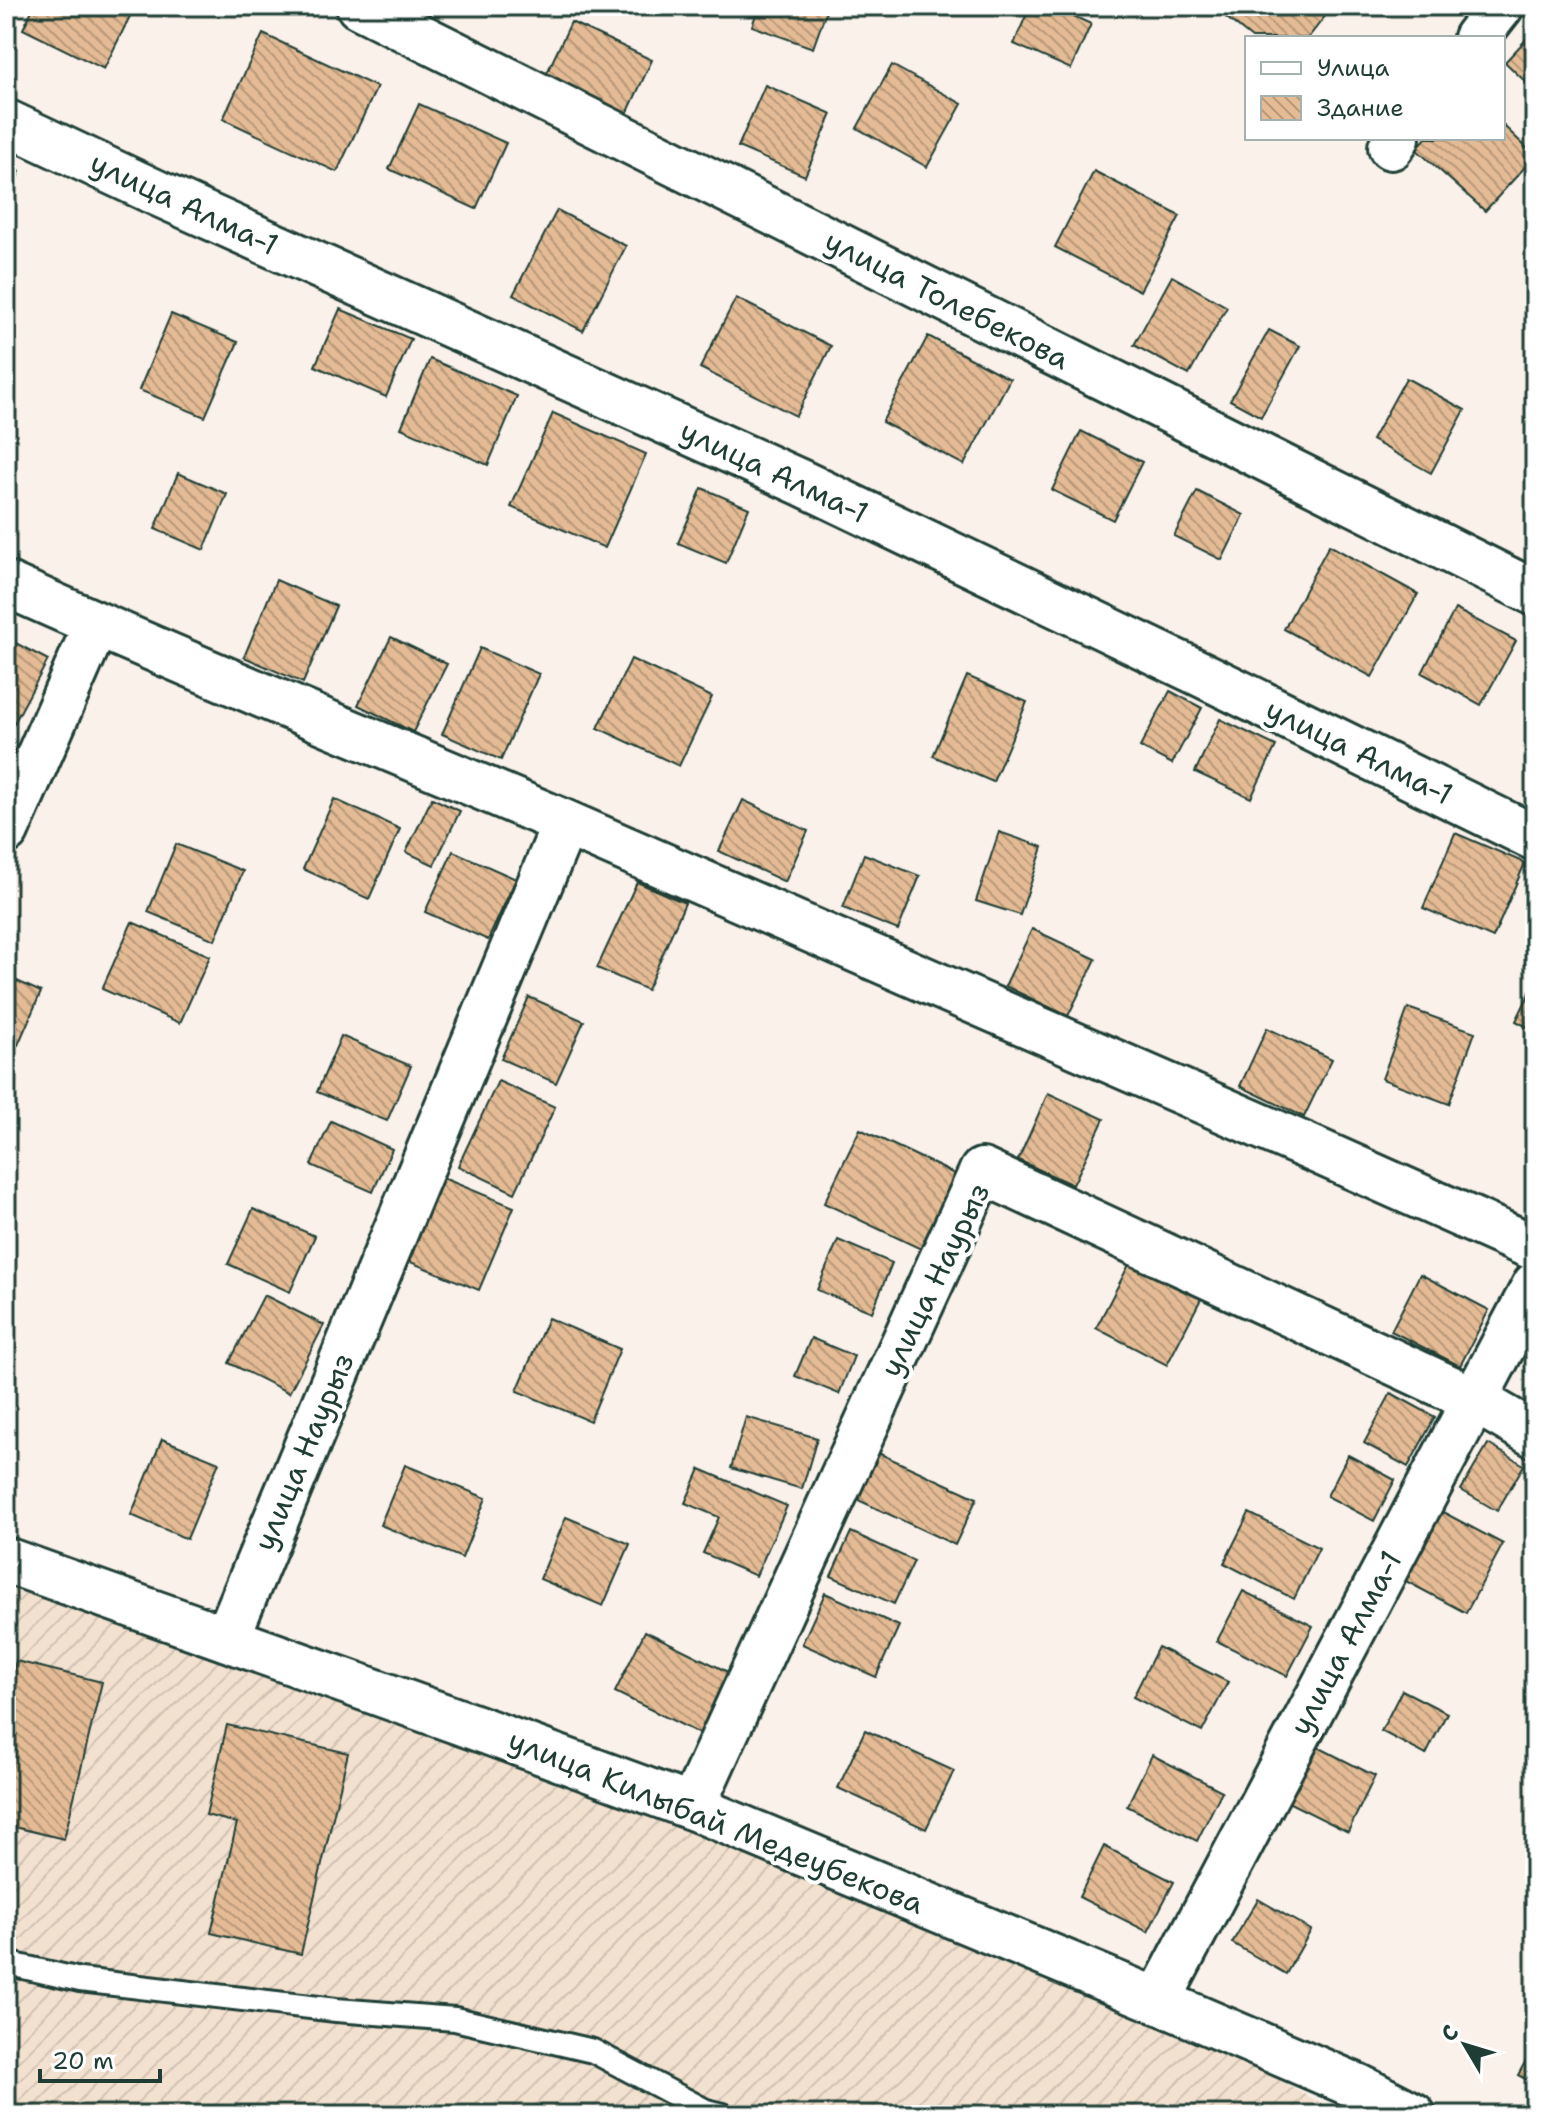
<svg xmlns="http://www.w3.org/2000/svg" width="1541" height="2121" font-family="'Shantell Sans',sans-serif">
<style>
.industrial{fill:url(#industrial-furrows)}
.building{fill:url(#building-back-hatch);stroke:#1f3d34;stroke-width:2}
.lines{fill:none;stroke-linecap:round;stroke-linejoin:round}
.lane-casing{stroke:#1f3d34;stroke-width:28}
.street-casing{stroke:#1f3d34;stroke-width:50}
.secondary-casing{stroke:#1f3d34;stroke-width:50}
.lane{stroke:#fff;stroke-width:22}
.street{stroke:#fff;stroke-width:44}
.secondary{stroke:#fff;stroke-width:44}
.labels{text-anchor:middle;stroke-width:8;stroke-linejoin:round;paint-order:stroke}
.street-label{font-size:30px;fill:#1f3d34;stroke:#fff}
</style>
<defs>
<pattern id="industrial-furrows" width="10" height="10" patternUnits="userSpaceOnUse" patternTransform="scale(2)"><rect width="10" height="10" fill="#f3e1d0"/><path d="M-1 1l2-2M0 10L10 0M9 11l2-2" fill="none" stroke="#d0c2b3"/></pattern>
<pattern id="building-back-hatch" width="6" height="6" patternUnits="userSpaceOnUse" patternTransform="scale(2)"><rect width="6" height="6" fill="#e4bb94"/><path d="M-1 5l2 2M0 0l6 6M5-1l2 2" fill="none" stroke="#b8997a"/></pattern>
</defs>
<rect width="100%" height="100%" fill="#faf1ea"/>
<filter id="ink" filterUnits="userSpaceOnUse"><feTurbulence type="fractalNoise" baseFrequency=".0125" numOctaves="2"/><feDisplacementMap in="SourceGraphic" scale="16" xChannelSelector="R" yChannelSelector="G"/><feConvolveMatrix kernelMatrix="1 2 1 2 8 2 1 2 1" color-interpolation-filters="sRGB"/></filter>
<g filter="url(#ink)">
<!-- industrial -->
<polygon class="industrial" points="6,1580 681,1822 1248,2063 1343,2115 6,2115"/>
<!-- building -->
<g class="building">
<polygon points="34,6 135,6 104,69 23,29"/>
<polygon points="759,6 828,6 813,48 752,26"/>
<polygon points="1030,6 1051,6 1091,24 1071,69 1014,44"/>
<polygon points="1228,6 1333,6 1308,38 1252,38 1222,14"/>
<polygon points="571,22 652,60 627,114 546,75"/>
<polygon points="1535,30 1535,91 1505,62"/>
<polygon points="263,34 377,87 337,172 223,119"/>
<polygon points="892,65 962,104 927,167 857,128"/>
<polygon points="765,85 832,114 805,176 738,147"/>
<polygon points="419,104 506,143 476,209 389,169"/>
<polygon points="1503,125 1535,156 1485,211 1416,149 1426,138 1503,138"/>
<polygon points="6,165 20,171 6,204"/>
<polygon points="1094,171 1180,216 1140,291 1055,247"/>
<polygon points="557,210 626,246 583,331 513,295"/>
<polygon points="1172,276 1227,307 1189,375 1134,345"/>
<polygon points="736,298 831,346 796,416 700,368"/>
<polygon points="340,309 411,339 386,397 315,366"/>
<polygon points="171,314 238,342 205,417 139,390"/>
<polygon points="1269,330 1300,346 1261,417 1230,400"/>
<polygon points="928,336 1010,379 964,465 882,422"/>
<polygon points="430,359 517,396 488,465 401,428"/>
<polygon points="1406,378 1465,410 1431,473 1372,440"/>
<polygon points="553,413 646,454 605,548 511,507"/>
<polygon points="1081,431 1142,462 1113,520 1052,490"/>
<polygon points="178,473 227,494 204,550 155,529"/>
<polygon points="702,488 749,508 726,563 678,543"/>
<polygon points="1197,491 1244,515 1222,560 1174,536"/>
<polygon points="1329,545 1418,594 1372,677 1284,629"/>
<polygon points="276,580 336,606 303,683 244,657"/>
<polygon points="1455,609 1516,641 1481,705 1422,673"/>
<polygon points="391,637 447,664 413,732 358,705"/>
<polygon points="6,638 48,660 11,729 6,727"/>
<polygon points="480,648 539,674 501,760 442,734"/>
<polygon points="631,659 712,697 679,766 598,728"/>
<polygon points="967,676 1027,702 993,782 933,756"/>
<polygon points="1170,691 1202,708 1172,764 1140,747"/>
<polygon points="1220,719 1276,746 1251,798 1195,772"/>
<polygon points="432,798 460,811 434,865 406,852"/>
<polygon points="334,799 400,829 369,899 303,869"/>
<polygon points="743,800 808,831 785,882 719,851"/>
<polygon points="999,832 1043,847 1020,915 976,901"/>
<polygon points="1455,833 1525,863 1493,938 1423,908"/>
<polygon points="176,844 243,871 215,940 148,912"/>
<polygon points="453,851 516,879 488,940 425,912"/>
<polygon points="864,854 920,876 898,930 843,908"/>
<polygon points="637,882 685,903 647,990 597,968"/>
<polygon points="132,922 210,956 180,1023 102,989"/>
<polygon points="1032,929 1096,959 1068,1016 1005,986"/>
<polygon points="6,976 41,992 18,1045 6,1040"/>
<polygon points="1535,982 1535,1031 1516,1021"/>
<polygon points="529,997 584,1021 556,1083 501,1059"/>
<polygon points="1408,1008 1475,1032 1449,1104 1382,1079"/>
<polygon points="1267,1028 1332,1059 1304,1117 1240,1086"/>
<polygon points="341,1036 411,1066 387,1121 317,1092"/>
<polygon points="498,1081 555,1107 515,1193 458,1166"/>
<polygon points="1048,1093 1104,1119 1073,1185 1018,1160"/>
<polygon points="331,1121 392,1149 373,1192 311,1165"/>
<polygon points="860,1129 959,1176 923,1250 824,1203"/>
<polygon points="438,1176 514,1207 479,1290 403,1259"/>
<polygon points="253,1209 315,1236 290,1292 228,1264"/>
<polygon points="838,1240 892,1263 872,1312 817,1290"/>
<polygon points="1133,1257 1204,1293 1167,1365 1096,1328"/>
<polygon points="1420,1274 1489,1310 1460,1366 1391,1331"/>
<polygon points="264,1295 324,1325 289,1393 229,1363"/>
<polygon points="548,1318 620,1349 590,1421 517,1391"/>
<polygon points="811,1338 854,1356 839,1394 795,1376"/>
<polygon points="1391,1393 1435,1417 1408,1467 1364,1443"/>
<polygon points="746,1417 817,1438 802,1489 731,1468"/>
<polygon points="162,1439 219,1462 187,1539 131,1515"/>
<polygon points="1488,1444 1524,1465 1497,1511 1461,1490"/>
<polygon points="876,1452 977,1498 955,1545 854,1498"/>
<polygon points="1348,1455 1395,1480 1374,1521 1327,1496"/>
<polygon points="405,1465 486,1498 462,1558 380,1525"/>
<polygon points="700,1469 787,1506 756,1576 703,1553 719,1517 685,1503"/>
<polygon points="1439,1510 1503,1544 1466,1613 1402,1579"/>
<polygon points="1249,1513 1319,1548 1294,1599 1224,1563"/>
<polygon points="566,1517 630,1544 603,1606 540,1579"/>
<polygon points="851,1532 914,1561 894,1604 831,1576"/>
<polygon points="1243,1591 1313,1626 1287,1676 1217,1641"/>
<polygon points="825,1593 899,1626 876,1677 802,1644"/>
<polygon points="645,1631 730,1673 700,1734 615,1692"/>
<polygon points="1158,1647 1228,1682 1202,1732 1133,1697"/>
<polygon points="16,1661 102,1682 64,1839 6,1825 6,1701"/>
<polygon points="1402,1690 1447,1713 1426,1755 1381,1731"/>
<polygon points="227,1725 348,1753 301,1954 211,1933 237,1823 206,1815"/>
<polygon points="865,1730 954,1771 926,1829 838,1788"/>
<polygon points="1316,1746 1375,1776 1348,1832 1288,1802"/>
<polygon points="1152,1755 1222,1791 1197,1841 1127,1806"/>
<polygon points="1104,1846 1174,1882 1148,1932 1079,1897"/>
<polygon points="1258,1899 1311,1930 1286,1974 1232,1943"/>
<polygon points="1535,2044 1535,2084 1518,2075"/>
</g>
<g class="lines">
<defs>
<polyline id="lane" points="6,1963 80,1980 336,2010 455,2019 593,2051 706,2111 723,2115"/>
<g id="street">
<polyline points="359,6 1535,593"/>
<polyline points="1476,38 1501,6"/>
<polyline points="6,122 157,193 800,482 1201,674 1535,838"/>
<polyline points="1391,147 1397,138"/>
<path d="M6,584c186,84 375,160 562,240 324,139 646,280 967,424"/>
<polyline points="6,831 96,625"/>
<polyline points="227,1638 565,823"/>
<polyline points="692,1807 982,1171 1473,1399 1535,1435"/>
<polyline points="1158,2001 1535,1285"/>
</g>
<polyline id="secondary" points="6,1560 485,1731 692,1807 1158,2001 1359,2087 1413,2115"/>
</defs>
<!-- lane casing -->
<use href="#lane" class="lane-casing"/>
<!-- street casing -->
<use href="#street" class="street-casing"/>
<!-- secondary casing -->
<use href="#secondary" class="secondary-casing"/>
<!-- lane -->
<use href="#lane" class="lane"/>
<!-- street -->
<use href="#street" class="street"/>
<!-- secondary -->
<use href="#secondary" class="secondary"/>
</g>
</g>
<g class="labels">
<!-- street labels -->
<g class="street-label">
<text transform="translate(184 204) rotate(25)" y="10">улица Алма-1</text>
<text transform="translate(947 300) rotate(27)" y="10">улица Толебекова</text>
<text transform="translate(774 472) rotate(25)" y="10">улица Алма-1</text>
<text transform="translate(1359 752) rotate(26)" y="10">улица Алма-1</text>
<text transform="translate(935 1280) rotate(-64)" y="10">улица Наурыз</text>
<text transform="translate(304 1452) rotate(-67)" y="10">улица Наурыз</text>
<text transform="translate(1346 1643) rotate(-62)" y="10">улица Алма-1</text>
<text transform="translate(716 1822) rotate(22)" y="10">улица Килыбай Медеубекова</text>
</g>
</g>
<!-- margin -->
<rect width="1541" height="2121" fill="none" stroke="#fff" stroke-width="32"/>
<rect x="16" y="16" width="1509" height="2089" fill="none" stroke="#1f3d34" stroke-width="3" filter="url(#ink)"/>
<!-- legend -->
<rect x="1245" y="36" width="260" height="104" fill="#ffffff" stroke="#a5b1ae" stroke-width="2"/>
<rect x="1261" y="62" width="40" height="12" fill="#ffffff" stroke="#a5b1ae" stroke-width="2"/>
<text x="1317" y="76" font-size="24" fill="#1f3d34">Улица</text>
<rect x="1261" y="96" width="40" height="24" fill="url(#building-back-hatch)" stroke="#a5b1ae" stroke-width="2"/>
<text x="1317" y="116" font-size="24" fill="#1f3d34">Здание</text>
<!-- north arrow -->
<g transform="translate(1465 2045) rotate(308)" stroke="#ffffff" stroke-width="6" paint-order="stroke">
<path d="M0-6L14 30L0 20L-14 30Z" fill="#1f3d34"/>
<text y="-12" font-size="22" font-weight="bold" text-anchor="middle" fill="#1f3d34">С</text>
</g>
<!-- scale -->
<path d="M40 2069v12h120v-12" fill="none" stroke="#1f3d34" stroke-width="4"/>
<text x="52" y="2069" font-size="24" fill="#1f3d34" stroke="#ffffff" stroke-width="6" paint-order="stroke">20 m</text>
</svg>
